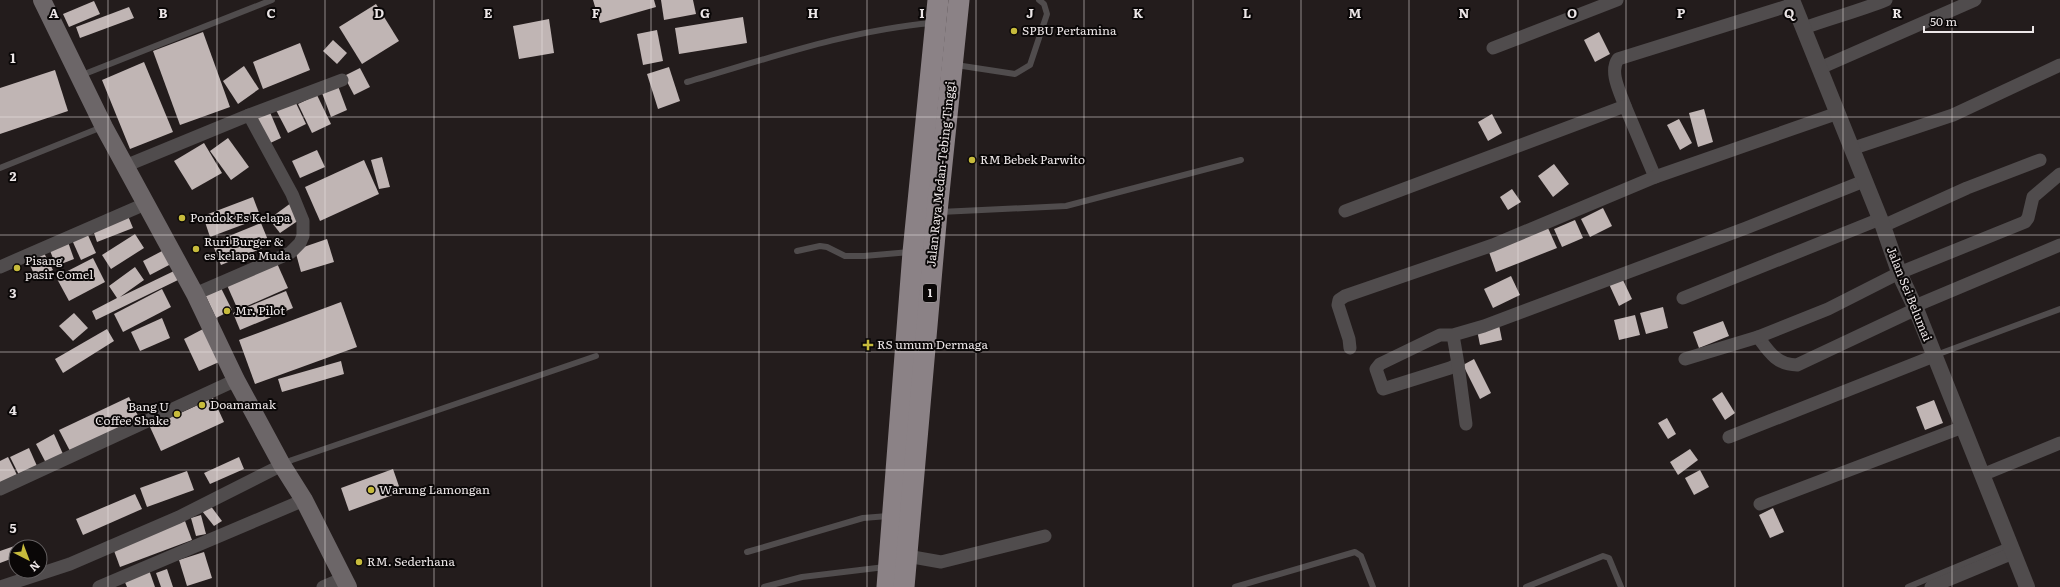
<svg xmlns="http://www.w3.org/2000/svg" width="2060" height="587" font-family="Literata,serif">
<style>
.building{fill:#c0b5b4}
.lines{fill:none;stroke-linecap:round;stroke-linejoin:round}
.service{stroke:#504c4d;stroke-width:6}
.minor{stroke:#504c4d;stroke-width:13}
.tertiary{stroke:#504c4d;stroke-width:16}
.secondary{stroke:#6c6668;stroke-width:18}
.trunk{stroke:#8b8286;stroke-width:21}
.grid{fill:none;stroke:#ece6e7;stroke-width:1;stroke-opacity:0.55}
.poi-dot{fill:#c7bb3c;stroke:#0a0707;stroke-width:1.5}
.labels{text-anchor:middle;stroke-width:4;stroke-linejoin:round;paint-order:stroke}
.shield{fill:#0a0707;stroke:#a8a3a4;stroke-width:1}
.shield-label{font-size:11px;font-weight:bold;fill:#ece6e7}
.poi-label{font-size:12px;fill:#ece6e7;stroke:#0a0707;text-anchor:start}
.street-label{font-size:12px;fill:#ece6e7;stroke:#0a0707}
.grid-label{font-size:13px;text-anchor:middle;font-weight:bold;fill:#ece6e7;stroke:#0a0707;stroke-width:4;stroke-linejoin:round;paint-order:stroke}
</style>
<rect width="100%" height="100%" fill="#231c1c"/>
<!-- building -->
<g class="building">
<polygon points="593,0 654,0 656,7 600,23"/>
<polygon points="661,0 693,0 696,14 664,20"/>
<polygon points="94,1 100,14 69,27 63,14"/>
<polygon points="376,4 399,41 362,64 339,27"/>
<polygon points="129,7 134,18 80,38 76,27"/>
<polygon points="743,17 747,43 679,54 675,28"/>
<polygon points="549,19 554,53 519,59 513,26"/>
<polygon points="657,30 663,61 643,65 637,34"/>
<polygon points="203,32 230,107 180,125 153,51"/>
<polygon points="1599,32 1610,54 1595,62 1584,40"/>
<polygon points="333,40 347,53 337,64 323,51"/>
<polygon points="300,43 310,70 263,89 253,62"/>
<polygon points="144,62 173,132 130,149 102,80"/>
<polygon points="244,66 259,89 238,104 223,81"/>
<polygon points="669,67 680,101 658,109 647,74"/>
<polygon points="360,68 370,87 354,95 344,76"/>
<polygon points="55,70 68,111 0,134 0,88"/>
<polygon points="338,86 347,110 331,117 322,93"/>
<polygon points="317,95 331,124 312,133 298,104"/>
<polygon points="295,101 306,124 288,133 276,110"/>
<polygon points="1704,109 1713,142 1698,147 1689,113"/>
<polygon points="269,110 281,138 266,145 254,117"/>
<polygon points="1492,114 1502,133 1488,141 1478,122"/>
<polygon points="1679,119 1692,143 1680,150 1667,125"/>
<polygon points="228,138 249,167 231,180 210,151"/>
<polygon points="204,143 222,173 192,190 174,161"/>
<polygon points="317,150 325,167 300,178 292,161"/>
<polygon points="382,157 390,187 379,189 371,160"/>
<polygon points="364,160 379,194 320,221 305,187"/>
<polygon points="1554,164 1569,184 1553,197 1538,176"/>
<polygon points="1512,189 1521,202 1508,210 1500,197"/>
<polygon points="253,197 261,218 210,237 203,216"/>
<polygon points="291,203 302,218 280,233 269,219"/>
<polygon points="1603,208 1612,226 1590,237 1581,219"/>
<polygon points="128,216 133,228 97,242 93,230"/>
<polygon points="1575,220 1583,238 1562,247 1554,229"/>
<polygon points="261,223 270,245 221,265 212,243"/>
<polygon points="1548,228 1557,248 1496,272 1489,252"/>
<polygon points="87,233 96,253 81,260 72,240"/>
<polygon points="135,234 144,248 111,269 102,255"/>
<polygon points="327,239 334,262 301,272 295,250"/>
<polygon points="68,242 74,259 56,266 49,248"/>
<polygon points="164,250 171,264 150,275 143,261"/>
<polygon points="44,253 53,270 36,278 28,261"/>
<polygon points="93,258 105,282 69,301 56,277"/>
<polygon points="276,261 288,288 238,310 226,283"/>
<polygon points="135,267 144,280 120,297 174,271 178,280 96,320 92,311 117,298 109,286"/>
<polygon points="1511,276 1520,295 1493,308 1484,289"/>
<polygon points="1622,278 1632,299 1619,306 1609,284"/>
<polygon points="219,284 232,310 216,318 204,292"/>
<polygon points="162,289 171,307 123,332 114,314"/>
<polygon points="286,291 293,308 240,330 233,313"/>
<polygon points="341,302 357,347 255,384 239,340"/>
<polygon points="1663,307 1668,328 1646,334 1640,313"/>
<polygon points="74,313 88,328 73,341 59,326"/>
<polygon points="1635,315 1640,335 1619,340 1614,320"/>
<polygon points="162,318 170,338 140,351 131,332"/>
<polygon points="1723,321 1729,336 1699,348 1693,332"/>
<polygon points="1499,325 1502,340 1480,345 1477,330"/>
<polygon points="107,329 114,341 63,373 55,359"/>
<polygon points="203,329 219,362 199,371 184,339"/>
<polygon points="1474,359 1491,393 1480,399 1463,365"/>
<polygon points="341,361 344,374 282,392 278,379"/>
<polygon points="1722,392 1735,413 1725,420 1712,399"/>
<polygon points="129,397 139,418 70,451 59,430"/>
<polygon points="213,398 224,422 161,451 150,427"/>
<polygon points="1934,400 1943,423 1925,430 1916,407"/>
<polygon points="1667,418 1676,434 1668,439 1658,423"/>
<polygon points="54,434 63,454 46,463 36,444"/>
<polygon points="29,448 37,466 19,475 10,457"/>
<polygon points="1690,449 1698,460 1678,475 1670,462"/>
<polygon points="8,457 18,477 0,486 0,461"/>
<polygon points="239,457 244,469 210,484 204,473"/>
<polygon points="393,469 401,492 349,511 341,488"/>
<polygon points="1700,470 1709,487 1694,495 1685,478"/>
<polygon points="187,471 194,490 147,507 140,488"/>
<polygon points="135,494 142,509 83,535 76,519"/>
<polygon points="210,505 222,521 214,526 202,511"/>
<polygon points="1773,508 1784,532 1770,538 1759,515"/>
<polygon points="201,515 206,534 196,536 191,518"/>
<polygon points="185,521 192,540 120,567 113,548"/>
<polygon points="29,541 31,547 16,547 16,557 0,563 0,551"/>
<polygon points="204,552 212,578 187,586 179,560"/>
<polygon points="167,569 173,587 161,587 156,573"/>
<polygon points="149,570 155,587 127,587 124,580"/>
</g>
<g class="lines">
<!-- service -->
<g class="service">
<polyline points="956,65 1015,74 1030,65 1047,14 1044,4 1039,0"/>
<polyline points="82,75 272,0"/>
<path d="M687,82c80,-23 163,-52 245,-59"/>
<polyline points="0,168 102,127"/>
<polyline points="940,212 1066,206 1241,160"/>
<polyline points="797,251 820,246 827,247 845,256 864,256 910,252"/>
<polyline points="1936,355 2060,309"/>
<polyline points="283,464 292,460 596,356"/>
<polyline points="747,552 863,518 888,516"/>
<polyline points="764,587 802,577 885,567"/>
<polyline points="1235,587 1355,552 1361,556 1373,587"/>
<polyline points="1526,587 1603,556 1609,558 1621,587"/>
<polyline points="1908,587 2009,545"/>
</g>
<!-- minor -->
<g class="minor">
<path d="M1804,28c27,-10 55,-17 82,-28"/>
<polyline points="1493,48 1617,0"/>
<polyline points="1820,68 1975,0"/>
<path d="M1625,106c-5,-14 -16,-34 -7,-47l176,-55"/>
<polyline points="1851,149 1953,115 2060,65"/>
<polyline points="125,166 249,115 342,80"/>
<polyline points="1345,211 1625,106 1655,177"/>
<polyline points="1883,226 1967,188 2040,160"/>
<polyline points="0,267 145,204"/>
<polyline points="195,294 290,253 300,243 303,236 303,221 292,194 249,115"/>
<polyline points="1683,298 1880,219"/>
<polyline points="1915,306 2060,245"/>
<polyline points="1453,335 1440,335 1380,364 1376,369 1383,389 1450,368 1458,364 1453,335 1484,326 1746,228 1864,181"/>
<path d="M1758,337c11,15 19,28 39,28l119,-56"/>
<polyline points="1350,348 1349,339 1338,305 1339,300 1345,296 1493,245 1655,177 1838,113"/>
<polyline points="1685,359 1758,337 1828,309 1899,273 2025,222 2028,218 2033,197 2060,174"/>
<polyline points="1458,364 1466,424"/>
<polyline points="1729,437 1934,356"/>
<polyline points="1982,475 2060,443"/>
<polyline points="0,489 236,380"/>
<polyline points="1760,504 1963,427"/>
<polyline points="907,556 941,562 1045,536"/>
<polyline points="0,587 70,564 179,517 282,465"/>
<polyline points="99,587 304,500"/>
<polyline points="323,587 344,578"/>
<polyline points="1931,587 2013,553"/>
</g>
<!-- tertiary -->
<polyline class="tertiary" points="1792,0 1883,226 1900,275 1916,309 2027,587"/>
<!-- secondary -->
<polyline class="secondary" points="42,0 104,127 195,294 236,380 282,465 304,500 348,587"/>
<!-- trunk -->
<g class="trunk">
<polyline points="887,587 913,252 938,0"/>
<polyline points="904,587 937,212 959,0"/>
</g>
</g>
<!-- grid -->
<path class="grid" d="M108,0v587M217,0v587M325,0v587M434,0v587M542,0v587M651,0v587M759,0v587M867,0v587M976,0v587M1084,0v587M1193,0v587M1301,0v587M1409,0v587M1518,0v587M1626,0v587M1735,0v587M1843,0v587M1952,0v587M0,117h2060M0,235h2060M0,352h2060M0,470h2060"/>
<!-- markers -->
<g class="poi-dot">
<circle cx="1014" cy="31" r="4"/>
<circle cx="972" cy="160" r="4"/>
<circle cx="182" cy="218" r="4"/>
<circle cx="196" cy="249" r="4"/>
<circle cx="17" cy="268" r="4"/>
<circle cx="227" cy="311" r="4"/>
<path d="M866 339h4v4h4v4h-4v4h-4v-4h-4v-4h4z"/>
<circle cx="202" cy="405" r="4"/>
<circle cx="177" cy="414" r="4"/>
<circle cx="371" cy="490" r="4"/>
<circle cx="359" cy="562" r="4"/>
</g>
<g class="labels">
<!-- shield labels -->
<rect class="shield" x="923" y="284" width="14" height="18" rx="3"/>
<g class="shield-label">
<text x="930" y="297">1</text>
</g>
<!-- poi labels -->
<g class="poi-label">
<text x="1022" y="35">SPBU Pertamina</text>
<text x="980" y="164">RM Bebek Parwito</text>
<text x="190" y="222">Pondok Es Kelapa</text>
<text x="204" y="246">Ruri Burger &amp;<tspan x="204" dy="14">es kelapa Muda</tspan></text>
<text x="25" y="265">Pisang<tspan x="25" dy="14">pasir Comel</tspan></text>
<text x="235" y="315">Mr. Pilot</text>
<text x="877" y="349">RS umum Dermaga</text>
<text x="210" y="409">Doamamak</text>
<text x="169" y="411" text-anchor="end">Bang U<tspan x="169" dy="14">Coffee Shake</tspan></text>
<text x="379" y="494">Warung Lamongan</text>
<text x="367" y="566">RM. Sederhana</text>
</g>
<!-- street labels -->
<g class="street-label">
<text transform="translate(941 174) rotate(-84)" y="4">Jalan Raya Medan-Tebing Tinggi</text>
<text transform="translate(1909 294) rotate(68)" y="4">Jalan Sei Belumai</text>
</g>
</g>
<g class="grid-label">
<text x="54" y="18">A</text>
<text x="163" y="18">B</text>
<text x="271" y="18">C</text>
<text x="379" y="18">D</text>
<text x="488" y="18">E</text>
<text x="596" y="18">F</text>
<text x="705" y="18">G</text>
<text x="813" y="18">H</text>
<text x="922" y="18">I</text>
<text x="1030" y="18">J</text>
<text x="1138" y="18">K</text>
<text x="1247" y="18">L</text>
<text x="1355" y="18">M</text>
<text x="1464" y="18">N</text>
<text x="1572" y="18">O</text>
<text x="1681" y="18">P</text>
<text x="1789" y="18">Q</text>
<text x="1897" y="18">R</text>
<text x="13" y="63">1</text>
<text x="13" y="181">2</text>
<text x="13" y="298">3</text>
<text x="13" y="415">4</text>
<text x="13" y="533">5</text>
</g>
<!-- north arrow -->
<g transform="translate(28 559) rotate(138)"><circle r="19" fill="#0a0707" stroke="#646061"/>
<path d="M0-3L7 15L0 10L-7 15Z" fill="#c7bb3c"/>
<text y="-6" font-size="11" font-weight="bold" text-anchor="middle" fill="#ece6e7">N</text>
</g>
<!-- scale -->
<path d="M1924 26v6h109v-6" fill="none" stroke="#ece6e7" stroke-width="2"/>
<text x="1930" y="26" font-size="12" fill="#ece6e7" stroke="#0a0707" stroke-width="3" paint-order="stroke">50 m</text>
</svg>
